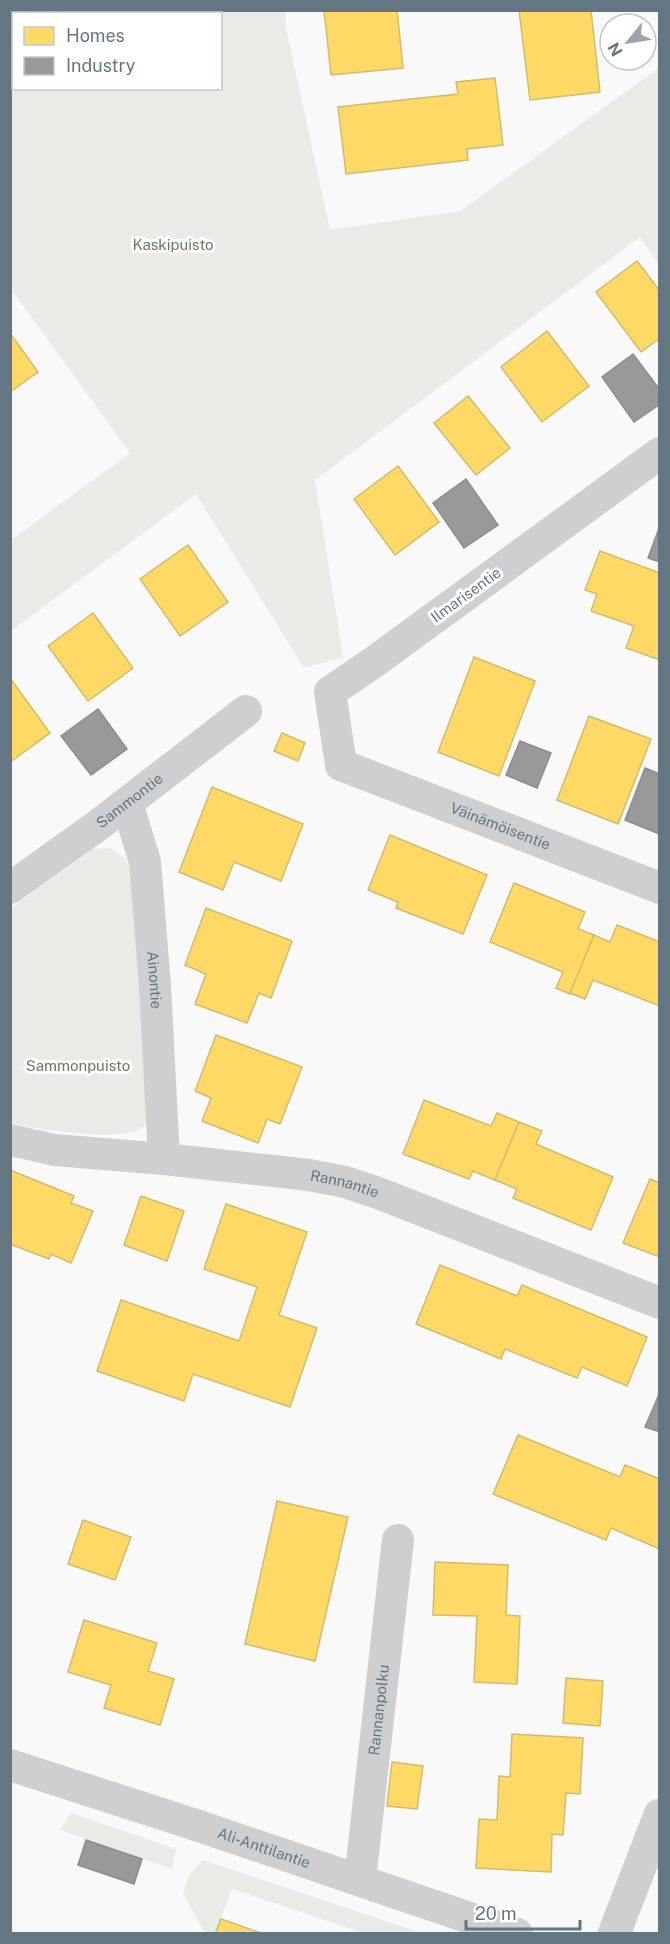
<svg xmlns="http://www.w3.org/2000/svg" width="670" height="1944" font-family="'Public Sans',sans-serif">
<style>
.green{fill:#e8ebe6}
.homes{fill:#ffd966;stroke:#d1bb6f;stroke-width:1.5}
.industry{fill:#999;stroke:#898e92;stroke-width:1.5}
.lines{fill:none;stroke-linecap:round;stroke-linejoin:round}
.minor{stroke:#cecfd0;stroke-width:32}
.tertiary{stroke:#cecfd0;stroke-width:33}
.labels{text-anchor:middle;stroke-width:6;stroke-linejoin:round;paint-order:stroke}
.park-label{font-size:15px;fill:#687a64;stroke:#fff}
.street-label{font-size:15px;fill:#657683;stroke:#fff}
</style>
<rect width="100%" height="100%" fill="#f9f9f9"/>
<!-- green -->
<g class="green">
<polygon points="129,10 285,11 286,28 330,230 460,211 659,68 658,11 659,11 659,265 640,237 315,480 343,657 304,668 196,494 11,631 11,540 130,453 11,289 11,11 20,11 22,13 14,14 14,88 220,88 220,14 124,13"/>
<path d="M110,848l14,9 6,11 19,245c-1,4 -2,10 -5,13 -16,18 -111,3 -133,-3v-215l82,-59z"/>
<polygon points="71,1813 176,1849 172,1869 60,1830"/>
<polygon points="203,1860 421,1933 363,1933 232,1889 215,1933 205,1933 183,1894 189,1875"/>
</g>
<!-- homes -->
<g class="homes">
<polygon points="32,10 66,10 61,14 33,14"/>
<polygon points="324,10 397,10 403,68 331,75"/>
<polygon points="519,10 591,10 600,92 530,100"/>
<polygon points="495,78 503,145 467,149 468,160 346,174 338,107 458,94 456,82"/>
<polygon points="637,261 660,291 660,338 641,352 596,292"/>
<polygon points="547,331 589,386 542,422 501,367"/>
<polygon points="10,333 38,372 10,392"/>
<polygon points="468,396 510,448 476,475 434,423"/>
<polygon points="398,466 439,522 395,555 354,499"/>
<polygon points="188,545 228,602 180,636 140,579"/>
<polygon points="600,551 660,573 660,660 626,648 634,626 591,611 597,594 585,590"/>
<polygon points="93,613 133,668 88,701 48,646"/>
<polygon points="474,657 535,681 499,776 438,752"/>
<polygon points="10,678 50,733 10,762"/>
<polygon points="589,716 651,739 618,824 557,800"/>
<polygon points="282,733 305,743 298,761 274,751"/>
<polygon points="212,787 303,824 281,881 234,862 223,890 179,872"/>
<polygon points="390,835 487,875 463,934 396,908 398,902 368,890"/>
<polygon points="514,883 585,912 578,929 594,935 570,994 556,988 563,972 490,942"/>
<polygon points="206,908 292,941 271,998 259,993 247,1023 195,1004 206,974 185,965"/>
<polygon points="617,925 660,942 660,1006 593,980 585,999 570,993 594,935 610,942"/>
<polygon points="216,1035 302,1067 280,1124 267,1119 258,1143 202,1121 211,1098 195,1091"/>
<polygon points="424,1100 491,1126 497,1113 519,1122 495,1180 473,1171 469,1179 403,1154"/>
<polygon points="519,1122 542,1131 536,1144 613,1177 591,1230 513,1198 517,1189 495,1180"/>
<polygon points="10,1170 74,1196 71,1203 93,1211 71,1263 51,1254 49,1259 10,1244"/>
<polygon points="650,1179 660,1183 660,1257 623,1243"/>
<polygon points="141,1196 184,1211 167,1261 124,1245"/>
<polygon points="226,1204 307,1232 279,1315 317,1328 290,1407 193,1374 184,1401 97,1371 121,1300 239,1341 257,1287 204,1269"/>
<polygon points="440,1265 517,1296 522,1285 647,1337 627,1386 582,1367 577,1378 505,1349 501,1359 416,1324"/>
<polygon points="518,1435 620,1477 625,1465 660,1479 660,1549 611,1528 606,1540 493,1494"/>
<polygon points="277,1501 348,1517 315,1661 245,1644"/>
<polygon points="83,1520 131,1537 115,1580 68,1564"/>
<polygon points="435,1562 508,1565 506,1615 520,1616 517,1684 474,1682 477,1616 433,1615"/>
<polygon points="84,1620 157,1643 148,1671 174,1679 160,1725 104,1708 111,1685 68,1672"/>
<polygon points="566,1678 603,1681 600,1726 563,1723"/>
<polygon points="512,1734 583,1738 580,1794 566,1793 563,1835 552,1834 551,1872 476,1868 479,1819 497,1820 499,1776 510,1777"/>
<polygon points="392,1762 423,1766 417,1809 387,1806"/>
<polygon points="221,1919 264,1934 215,1934"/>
</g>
<!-- industry -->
<g class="industry">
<polygon points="633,354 660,390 660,404 634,422 602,377"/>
<polygon points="466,479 498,525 464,548 433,503"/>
<polygon points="659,528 660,529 660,562 648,558"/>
<polygon points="98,709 127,749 91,775 61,736"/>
<polygon points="520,741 551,753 537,788 506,775"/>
<polygon points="645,768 660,774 659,834 625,820"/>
<polygon points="660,1392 660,1432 645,1427"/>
<polygon points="86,1840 142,1859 134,1884 78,1865"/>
</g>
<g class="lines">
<!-- minor -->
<g class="minor">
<path id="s1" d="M660,453l-286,209 -44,30 11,73 319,123"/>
<path id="s2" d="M127,803l18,59 10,124 9,173"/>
<path id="s3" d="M10,888l87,-62 149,-115"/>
<path id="s4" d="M10,1140l45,10 109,9 145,16 36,7 33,11 282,110"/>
<path id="s5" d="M10,1765l186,60 321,109"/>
<path id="s6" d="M360,1880l38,-340"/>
</g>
<!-- tertiary -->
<polyline class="tertiary" points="614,1934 660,1815"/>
</g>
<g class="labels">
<!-- park labels -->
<g class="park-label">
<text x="173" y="250">Kaskipuisto</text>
<text x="78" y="1071">Sammonpuisto</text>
</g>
<!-- street labels -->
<g class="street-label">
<text transform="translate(466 595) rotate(-36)" y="5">Ilmarisentie</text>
<text dy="5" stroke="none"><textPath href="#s3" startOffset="148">Sammontie</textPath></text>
<text dy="5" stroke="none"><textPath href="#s1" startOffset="652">Väinämöisentie</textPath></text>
<text dy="5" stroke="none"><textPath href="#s2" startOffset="180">Ainontie</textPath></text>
<text dy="5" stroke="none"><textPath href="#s4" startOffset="338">Rannantie</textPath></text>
<text dy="5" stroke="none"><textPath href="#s6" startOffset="171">Rannanpolku</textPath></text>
<text dy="5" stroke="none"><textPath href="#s5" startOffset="267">Ali-Anttilantie</textPath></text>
</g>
</g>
<!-- border -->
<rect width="670" height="1944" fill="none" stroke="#657683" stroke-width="24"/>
<!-- legend -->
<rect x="12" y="12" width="210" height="78" fill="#ffffff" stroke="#c1c8cd" stroke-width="1.5"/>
<rect x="24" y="27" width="30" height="18" fill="#ffd966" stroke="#c1c8cd" stroke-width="1.5"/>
<text x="66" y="42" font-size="18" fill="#657683">Homes</text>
<rect x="24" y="57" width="30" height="18" fill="#999999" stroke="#c1c8cd" stroke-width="1.5"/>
<text x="66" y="72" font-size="18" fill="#657683">Industry</text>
<!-- north arrow -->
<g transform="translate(628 42) rotate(240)"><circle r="28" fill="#ffffff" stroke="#c1c8cd" stroke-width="1.5"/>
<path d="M0-4.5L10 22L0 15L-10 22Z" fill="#99a4ac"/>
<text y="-9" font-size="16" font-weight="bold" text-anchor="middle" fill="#657683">N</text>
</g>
<!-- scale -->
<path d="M466 1920v9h114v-9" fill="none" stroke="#657683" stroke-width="3"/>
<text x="475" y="1920" font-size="18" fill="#657683" stroke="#ffffff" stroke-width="4.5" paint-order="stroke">20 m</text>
</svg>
